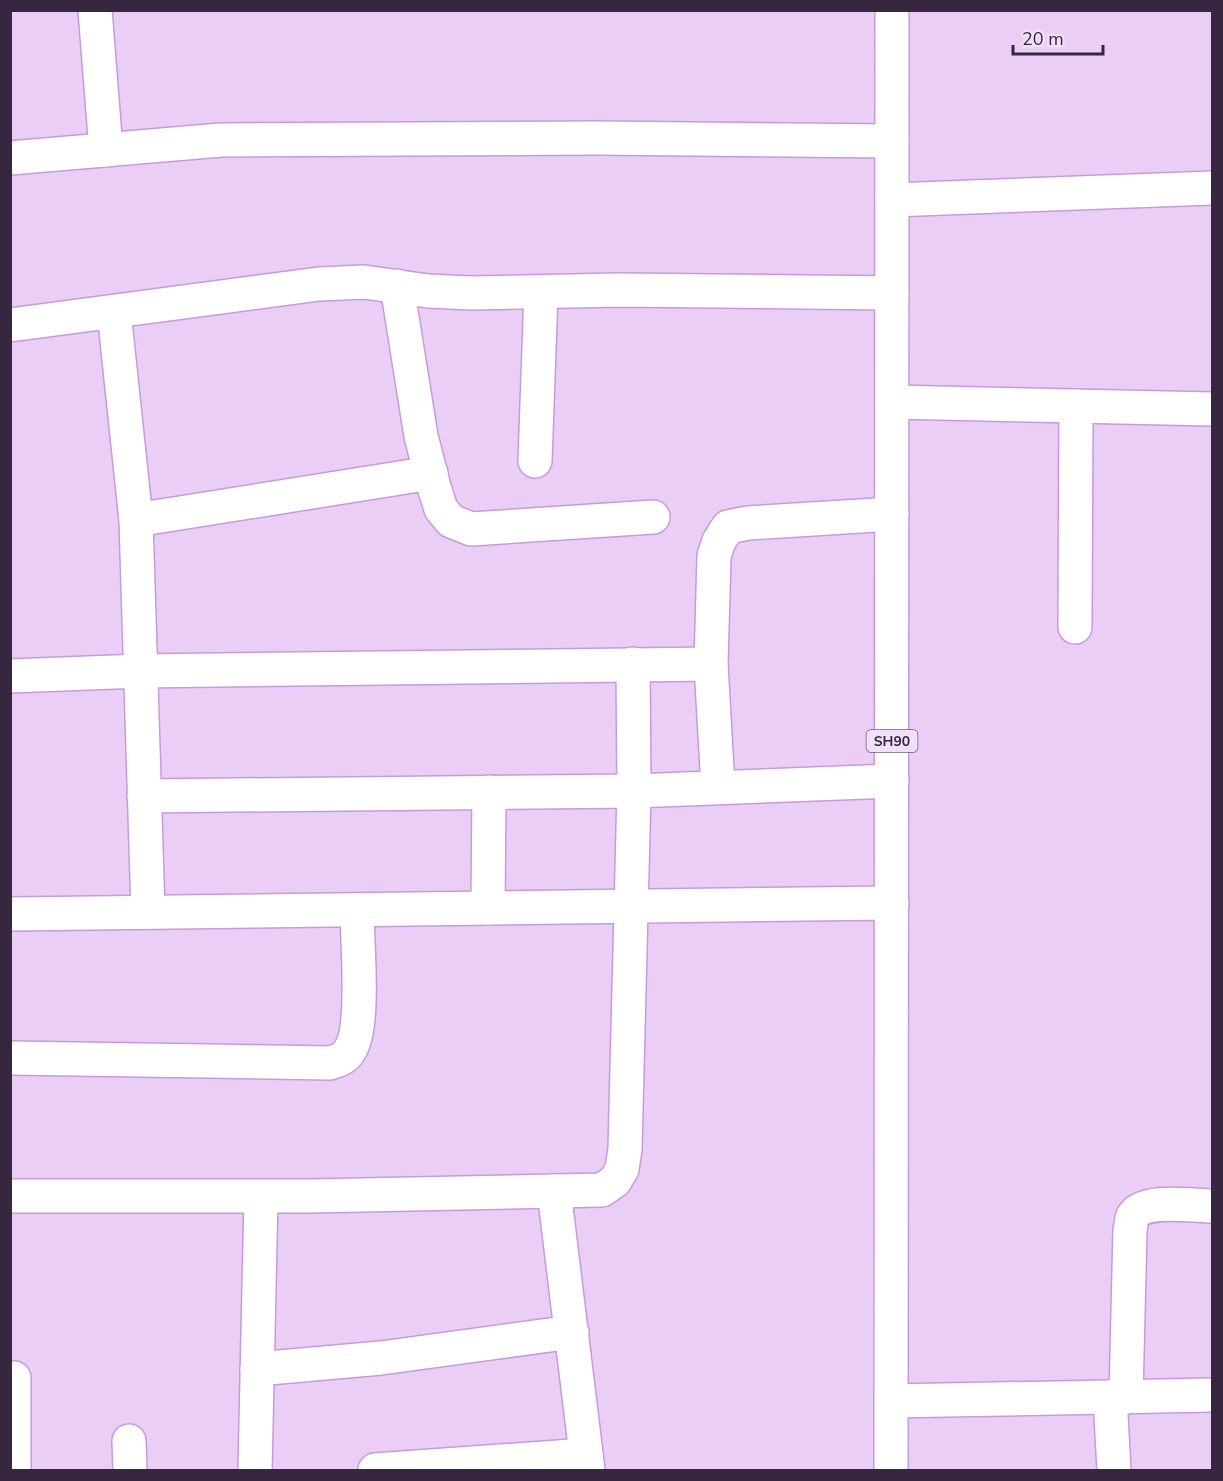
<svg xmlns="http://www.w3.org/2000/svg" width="1223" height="1481" font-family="'Nunito Sans',sans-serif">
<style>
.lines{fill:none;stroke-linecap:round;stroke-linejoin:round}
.street-casing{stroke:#c79bdb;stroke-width:36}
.primary-casing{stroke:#c79bdb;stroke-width:36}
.street{stroke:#fff;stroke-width:33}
.primary{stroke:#fff;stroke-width:33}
.labels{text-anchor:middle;stroke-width:6;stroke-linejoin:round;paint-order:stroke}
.shield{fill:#f2dffa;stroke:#6f5e77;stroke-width:1.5}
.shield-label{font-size:14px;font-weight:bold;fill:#37263f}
</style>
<rect width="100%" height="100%" fill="#eacef6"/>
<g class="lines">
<defs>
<g id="street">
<polyline points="95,10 106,150"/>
<polyline points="10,158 221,140 598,138 892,141"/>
<polyline points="892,200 1212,188"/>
<polyline points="397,286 421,436 434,487 441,509 451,521 471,529 653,517"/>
<polyline points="114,312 136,520 148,912"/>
<polyline points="10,325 319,284 364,282 428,291 472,293 618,290 892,293"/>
<polyline points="892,402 1212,409"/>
<polyline points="535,461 541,292"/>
<polyline points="136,520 431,473"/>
<polyline points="1075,627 1076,406"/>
<polyline points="10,676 141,671 711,664"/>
<polyline points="718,787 711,664 714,556 719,541 728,527 748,523 892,514"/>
<polyline points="144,796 634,791 892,781"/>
<polyline points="488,908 489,792"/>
<polyline points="10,914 892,903"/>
<path d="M10,1058l320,5c10,-3 16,-5 21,-15 14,-23 6,-108 6,-138"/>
<polyline points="554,1191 588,1470"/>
<polyline points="10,1196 311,1196 602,1190 615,1181 622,1169 625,1149 634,791 633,664"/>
<polyline points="257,1369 381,1358 572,1332"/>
<polyline points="14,1378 14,1470"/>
<polyline points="1110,1397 1114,1470"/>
<path d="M1126,1397l4,-167c1,-4 1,-10 3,-14 11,-18 60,-10 79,-10"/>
<polyline points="891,1401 1212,1395"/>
<polyline points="129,1441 130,1470"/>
<polyline points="255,1470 261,1197"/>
<polyline points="375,1470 586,1455"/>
</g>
<polyline id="primary" points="891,1470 892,10"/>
</defs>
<!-- street casing -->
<use href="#street" class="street-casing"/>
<!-- primary casing -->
<use href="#primary" class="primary-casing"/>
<!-- street -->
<use href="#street" class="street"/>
<!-- primary -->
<use href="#primary" class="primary"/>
</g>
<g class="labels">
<!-- shield labels -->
<rect class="shield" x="866.5" y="730" width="51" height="22" rx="4.5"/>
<g class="shield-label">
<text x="892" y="746">SH90</text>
</g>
</g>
<!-- border -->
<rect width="1223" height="1481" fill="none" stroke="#37263f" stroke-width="24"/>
<!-- scale -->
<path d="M1013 45v9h90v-9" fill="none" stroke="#37263f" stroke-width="3"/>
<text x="1022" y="45" font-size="18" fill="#37263f" stroke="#f2dffa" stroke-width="4.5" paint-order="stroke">20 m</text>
</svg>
